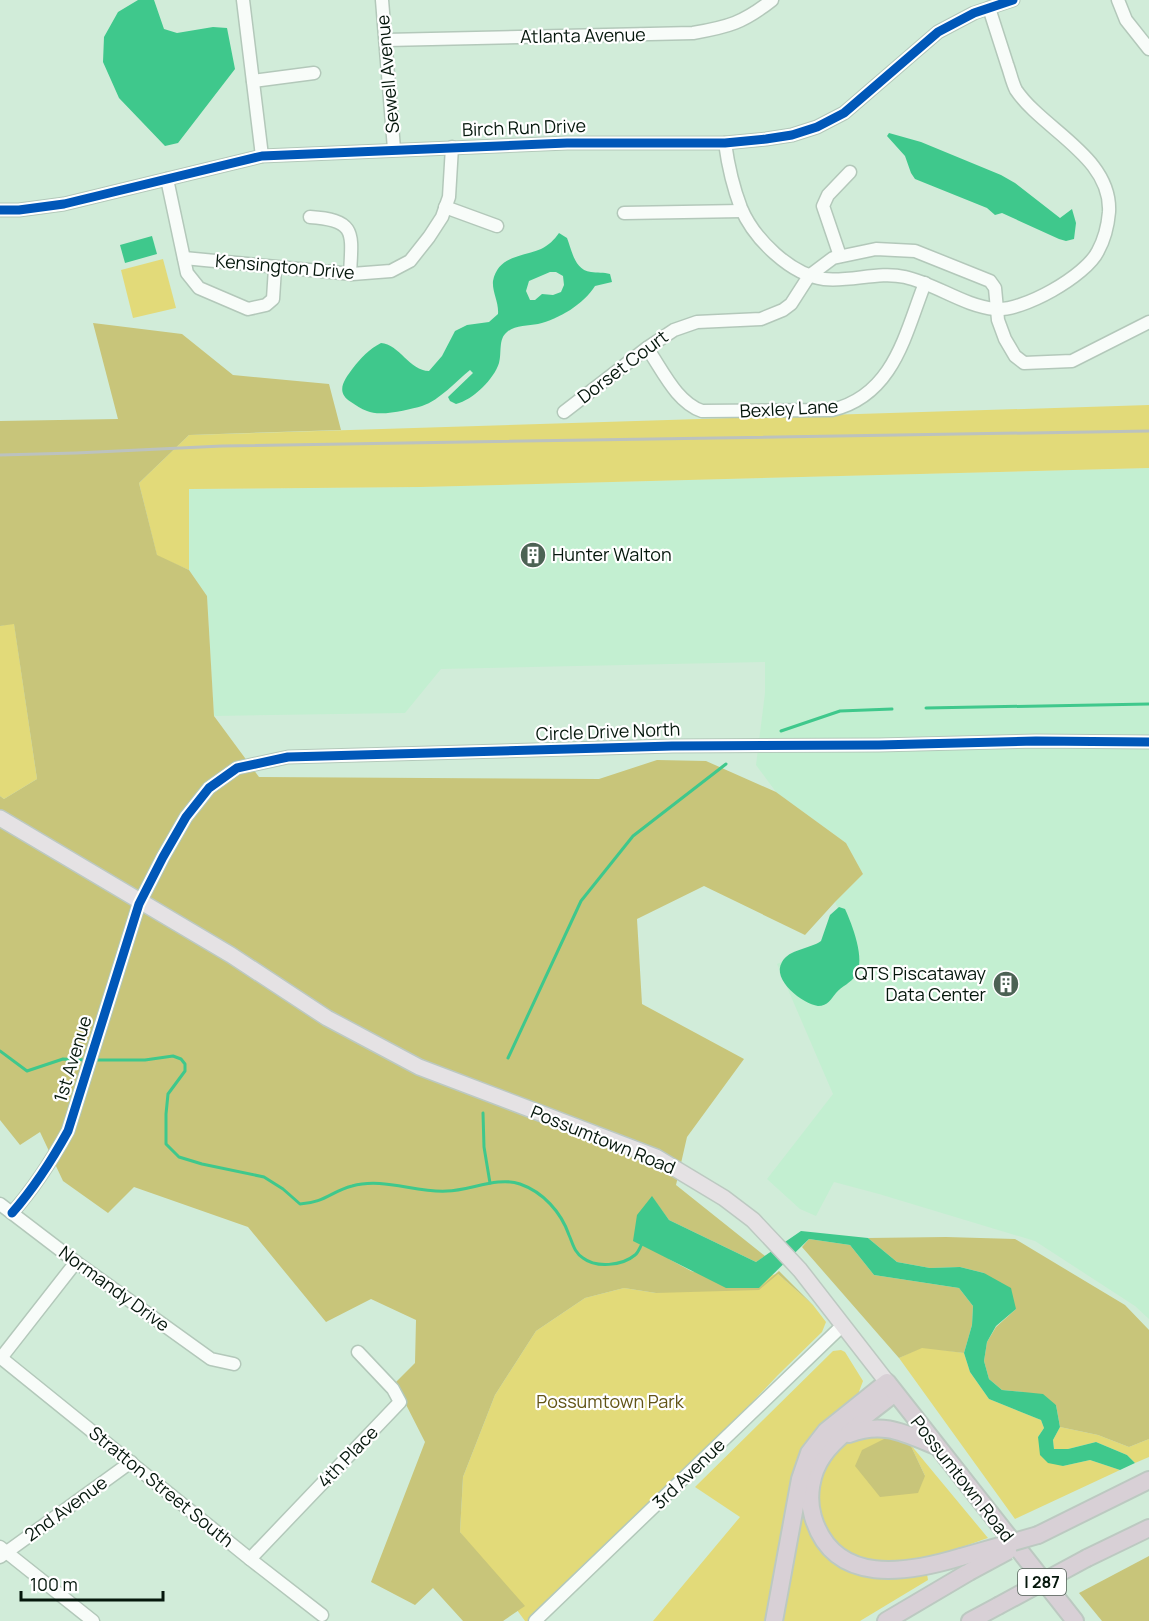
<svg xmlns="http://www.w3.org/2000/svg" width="1149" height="1621" font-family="Manrope,sans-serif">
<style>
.built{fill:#c3efd1}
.green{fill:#e2da79}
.forest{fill:#c8c57a}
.water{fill:#3fc88c;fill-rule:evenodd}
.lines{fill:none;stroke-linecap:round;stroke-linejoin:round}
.stream{stroke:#3fc88c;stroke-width:3}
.minor-casing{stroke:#b3c8ba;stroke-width:15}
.major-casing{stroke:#bcc9c1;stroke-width:18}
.highway-casing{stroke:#bcc9c1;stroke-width:20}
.minor{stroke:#f8fcf9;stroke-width:12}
.major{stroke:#e5e2e4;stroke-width:15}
.highway{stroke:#d8d0d6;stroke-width:16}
.rail{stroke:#bcc2be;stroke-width:3}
.highway-bridge-casing{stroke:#bcc9c1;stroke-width:20;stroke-linecap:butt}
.highway-bridge{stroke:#d8d0d6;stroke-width:16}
.cycleway-casing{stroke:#fff;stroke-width:13}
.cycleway{stroke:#0057b8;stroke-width:9}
.labels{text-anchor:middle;stroke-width:4.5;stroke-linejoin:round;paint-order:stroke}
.shield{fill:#fff;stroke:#505d55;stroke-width:1.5}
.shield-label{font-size:16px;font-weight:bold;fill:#05170c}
.street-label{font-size:18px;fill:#05170c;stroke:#fff}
.poi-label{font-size:18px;fill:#05170c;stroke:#fff;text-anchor:start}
.park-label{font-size:18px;fill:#625417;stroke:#fff}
</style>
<rect width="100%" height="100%" fill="#d1ecd9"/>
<!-- built -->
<polygon class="built" points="1149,468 1149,1319 1135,1306 1035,1241 879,1194 834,1182 816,1216 800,1209 767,1179 833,1094 777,964 848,932 835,902 863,874 846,843 776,792 756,765 765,693 765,662 441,669 405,713 214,716 207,596 189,570 189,489 421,487"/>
<!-- green -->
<g class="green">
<polygon points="163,259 176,308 133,318 121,270"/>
<polygon points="1149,405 1149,468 421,487 189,489 189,570 157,556 139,483 189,435"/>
<polygon points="14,623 37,779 4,799 0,796 0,626"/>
<polygon points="778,1274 813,1305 826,1322 822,1332 778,1375 727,1429 529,1621 525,1621 460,1532 463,1477 495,1395 536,1331 585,1298 624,1288 656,1293"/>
<polygon points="922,1347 964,1353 970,1372 989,1399 1041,1420 1044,1428 1038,1437 1063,1466 1090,1460 1120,1470 1015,1519 899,1358"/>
<polygon points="841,1350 845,1352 863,1381 857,1397 810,1440 766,1621 653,1621 740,1517 695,1487 833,1351"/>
<polygon points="1060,1427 1098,1435 1129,1447 1149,1439 1149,1457 1135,1463 1127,1455 1096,1442 1068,1449 1054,1449 1053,1440"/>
<path d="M864,1435l24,2 37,39 -15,-32 78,94c-28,9 -64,25 -93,28 -7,0 -16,-3 -23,-5 -12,-3 -23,-7 -33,-15 -32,-26 -27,-77 4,-101 6,-4 14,-7 21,-10z"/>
<polygon points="801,1506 834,1558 927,1574 928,1580 860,1621 779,1621"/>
</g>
<!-- forest -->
<g class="forest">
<polygon points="93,323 182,334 233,375 329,384 341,430 189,435 139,483 157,555 189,570 207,596 214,716 259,777 599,779 657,760 706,761 776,792 846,843 863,874 835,902 805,935 704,886 637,919 642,1004 744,1059 687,1137 676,1185 765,1256 756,1262 669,1220 652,1197 669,1259 691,1271 759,1288 779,1271 813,1305 778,1274 759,1290 656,1293 624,1288 585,1298 536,1331 495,1395 463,1477 460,1532 525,1606 503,1621 463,1621 433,1588 415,1605 371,1582 425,1442 395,1383 415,1363 416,1320 371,1299 326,1322 248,1227 134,1187 108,1213 63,1181 40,1132 20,1145 0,1120 0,796 4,799 37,779 14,624 0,626 0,421 118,419"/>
<polygon points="946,1237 1015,1239 1125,1305 1149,1330 1149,1439 1129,1447 1098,1435 1060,1427 1056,1405 1023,1392 1002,1390 989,1379 984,1361 987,1342 996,1327 1016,1309 984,1273 960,1267 930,1268 897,1262 868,1238"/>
<polygon points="809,1239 850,1245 874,1275 959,1288 973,1306 972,1325 964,1353 922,1348 899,1358 802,1247"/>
<polygon points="888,1437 910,1444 925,1476 918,1493 880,1497 855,1466 862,1450"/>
<polygon points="1149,1556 1149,1621 1102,1621 1079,1593"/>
</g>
<!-- water -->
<g class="water">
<polygon points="138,0 154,0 164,29 177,33 213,27 227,28 235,69 178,143 165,146 119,98 103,62 104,37 118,12"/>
<polygon points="889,133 921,142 1001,175 1015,183 1060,218 1072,209 1076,223 1074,239 1066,241 1059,239 1002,213 995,215 987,208 915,179 911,173 905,156 887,136"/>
<path d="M559,233l8,5c5,12 7,32 24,34 6,1 13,0 19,2l2,8 -17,4c-11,18 -36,33 -57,38 -10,2 -23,1 -31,8 -9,7 -5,21 -8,31 -5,16 -26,37 -43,41l-6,-3 -2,-4 25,-24 -3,-3c-14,11 -30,30 -48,36 -14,4 -42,11 -55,5 -6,-2 -11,-6 -16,-9 -16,-10 -7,-22 2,-34 8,-10 16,-19 28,-25 18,1 29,28 48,28l13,-15 13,-25 12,-6 22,-3 9,-8c1,-12 -6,-22 -5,-33 5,-26 30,-24 48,-32 8,-4 13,-9 18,-16zM550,272h6l7,4 1,9 -3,7 -8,3 -11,-1 -7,6h-5l-4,-9 3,-10z"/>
<polygon points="152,236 157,254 125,263 120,245"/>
<path d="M839,907l6,2c7,15 21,51 11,66 -5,8 -14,11 -20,18 -5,6 -8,13 -18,13 -15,-2 -47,-26 -36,-44 7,-13 28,-13 39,-21l9,-26z"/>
<polygon points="652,1196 669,1220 756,1262 801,1231 868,1238 897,1262 930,1268 960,1267 984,1273 1011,1288 1016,1309 996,1326 987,1342 984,1361 989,1379 1002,1390 1043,1394 1056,1405 1060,1427 1053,1440 1054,1449 1068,1449 1096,1442 1127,1455 1135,1463 1120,1470 1090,1460 1063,1466 1048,1463 1040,1455 1038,1437 1044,1428 1041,1420 989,1399 970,1372 964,1353 972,1325 973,1306 959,1288 874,1275 850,1245 809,1239 759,1288 726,1288 633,1241 637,1215"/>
</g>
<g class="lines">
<!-- stream -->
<g class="stream">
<polyline points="926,708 1149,704"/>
<polyline points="781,731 840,711 892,709"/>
<polyline points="0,1051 27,1071 63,1059 86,1060"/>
<polyline points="508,1058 581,901 633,836 726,764"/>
<path d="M95,1060h50l28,-4 8,3 4,5v7l-17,23 -2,20v30l13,13 23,7 62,13 19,12 17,15c24,-1 32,-13 52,-18 31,-9 64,7 95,5 22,0 51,-15 73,-7 23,8 41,28 49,51 4,9 5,17 14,23 13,10 39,8 52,-3 3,-2 5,-8 7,-11"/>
<polyline points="483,1113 484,1147 490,1183"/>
</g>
<defs>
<g id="minor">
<polyline points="243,0 262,156"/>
<polyline points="382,0 394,149"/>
<polyline points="1118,0 1126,20 1149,49"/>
<path d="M386,40l307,-7c35,-6 50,-10 79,-33"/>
<polyline points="253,81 314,73"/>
<path d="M725,143c3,22 8,44 16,65 13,31 50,67 83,71 27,3 55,-8 81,-2 31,7 59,29 90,32 27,3 91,-33 103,-58 6,-11 10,-27 11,-39 3,-55 -66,-82 -93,-122 -4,-8 -6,-18 -9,-26 -6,-19 -12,-37 -18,-56"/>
<polyline points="167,179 187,273 199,288 248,309 266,305 273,299 275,268"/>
<polyline points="445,207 497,226"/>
<polyline points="0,210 19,210 64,204 262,156 567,143 725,143 766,139 792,135 817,127 844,113 938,32 974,13 1013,0"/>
<polyline points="624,213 742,211"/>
<path d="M310,217c47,3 42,16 40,57"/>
<polyline points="840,256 823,206 828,195 850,172"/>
<polyline points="184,258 352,274 391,271 410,261 429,237 442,217 449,197 452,147"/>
<path d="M647,348c15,21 29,54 55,63l130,-1c62,-15 73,-76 93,-127"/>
<polyline points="564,412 647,348 674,330 697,322 761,319 783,310 791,304 809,276 833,258 876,249 915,251 990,281 995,288 998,320 1005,339 1015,356 1024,363 1072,361 1149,322"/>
<polyline points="0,1204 76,1262 211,1359 234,1364"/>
<path d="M12,1213c22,-25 40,-53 56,-82l71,-227 24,-47 23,-40 23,-29 28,-20 51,-11 384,-11 207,-1 157,-4 113,1"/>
<polyline points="0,1357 250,1559 322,1615"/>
<polyline points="1,1358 76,1262"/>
<polyline points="0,1547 93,1621"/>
<polyline points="0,1557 131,1462"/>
<polyline points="250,1559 400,1402 393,1389 358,1352"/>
<polyline points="535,1621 843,1325"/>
</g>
<polyline id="major" points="0,818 231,955 327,1018 419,1067 656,1157 724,1198 753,1220 800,1270 887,1382"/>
<g id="highway">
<path d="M895,1393c-19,15 -60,44 -72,63 -12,17 -16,41 -10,61 21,70 95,56 148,40"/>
<path d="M849,1434c34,-13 55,-1 87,12"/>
<polyline points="1038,1535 1149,1480"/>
<polyline points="1087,1558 1149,1528"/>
<polyline points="774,1621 800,1479 809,1453 826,1431 887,1382 1075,1621"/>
<polyline points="886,1621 969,1572"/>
<polyline points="970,1621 998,1606"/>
</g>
</defs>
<!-- minor casing -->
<use href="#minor" class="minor-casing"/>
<!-- major casing -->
<use href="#major" class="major-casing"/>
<!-- highway casing -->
<use href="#highway" class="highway-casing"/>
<!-- minor -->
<use href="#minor" class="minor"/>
<!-- major -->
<use href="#major" class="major"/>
<!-- highway -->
<use href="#highway" class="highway"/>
<!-- rail -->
<polyline class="rail" points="0,455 76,453 222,446 1149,431"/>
<defs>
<g id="highway-bridge">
<polyline points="961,1557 1038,1535"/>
<polyline points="969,1572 1008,1551"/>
<polyline points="998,1606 1087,1558"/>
</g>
</defs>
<!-- highway-bridge casing -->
<use href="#highway-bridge" class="highway-bridge-casing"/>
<!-- highway-bridge -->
<use href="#highway-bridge" class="highway-bridge"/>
<defs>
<g id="cycleway">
<polyline points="0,210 19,210 64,204 262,156 567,143 725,143 766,139 792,135 817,127 844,113 938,32 974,13 1013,0"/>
<path d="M12,1213c22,-25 40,-53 56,-82l71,-227 24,-47 23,-40 23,-29 28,-20 51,-11 384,-11 207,-1 157,-4 113,1"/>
</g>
</defs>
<!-- cycleway casing -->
<use href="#cycleway" class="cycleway-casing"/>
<!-- cycleway -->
<use href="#cycleway" class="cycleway"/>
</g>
<!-- icons -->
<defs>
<symbol id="building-disc" viewBox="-11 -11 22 22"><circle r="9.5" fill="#4c6254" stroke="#fff"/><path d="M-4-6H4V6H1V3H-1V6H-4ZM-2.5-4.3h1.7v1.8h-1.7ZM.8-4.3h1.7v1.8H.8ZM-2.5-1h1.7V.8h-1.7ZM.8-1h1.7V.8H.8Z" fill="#fff"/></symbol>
</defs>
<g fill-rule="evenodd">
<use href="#building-disc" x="518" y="540" width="30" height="30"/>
<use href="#building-disc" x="991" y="969" width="30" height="30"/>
</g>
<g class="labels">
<!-- shield labels -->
<rect class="shield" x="1018" y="1569" width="48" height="26" rx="4.5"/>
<g class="shield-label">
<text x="1042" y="1588">I 287</text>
</g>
<!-- street labels -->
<g class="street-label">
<text transform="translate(583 36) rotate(-1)" y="6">Atlanta Avenue</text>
<text transform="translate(388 74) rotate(-95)" y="6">Sewell Avenue</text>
<text transform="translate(524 128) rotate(-2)" y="6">Birch Run Drive</text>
<text transform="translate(285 267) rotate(5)" y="6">Kensington Drive</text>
<text transform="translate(623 367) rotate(-37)" y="6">Dorset Court</text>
<text transform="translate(789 409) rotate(-3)" y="6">Bexley Lane</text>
<text transform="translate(608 732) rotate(-2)" y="6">Circle Drive North</text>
<text transform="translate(73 1059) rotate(-73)" y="6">1st Avenue</text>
<text transform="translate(603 1140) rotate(22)" y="6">Possumtown Road</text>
<text transform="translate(114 1289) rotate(36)" y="6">Normandy Drive</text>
<text transform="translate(348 1457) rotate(-46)" y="6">4th Place</text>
<text transform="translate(689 1474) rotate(-44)" y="6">3rd Avenue</text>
<text transform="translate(962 1479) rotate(52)" y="6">Possumtown Road</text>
<text transform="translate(161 1487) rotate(39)" y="6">Stratton Street South</text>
<text transform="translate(66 1509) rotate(-36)" y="6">2nd Avenue</text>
</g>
<!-- poi labels -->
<g class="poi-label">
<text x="552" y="561">Hunter Walton</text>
<text x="986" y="980" text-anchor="end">QTS Piscataway<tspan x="986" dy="21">Data Center</tspan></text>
</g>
<!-- park labels -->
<g class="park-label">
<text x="610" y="1408">Possumtown Park</text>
</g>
</g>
<!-- scale -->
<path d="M21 1591v9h142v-9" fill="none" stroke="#05170c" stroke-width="3"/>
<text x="30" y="1591" font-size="18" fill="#05170c" stroke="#ffffff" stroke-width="4.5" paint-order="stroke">100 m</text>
</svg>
